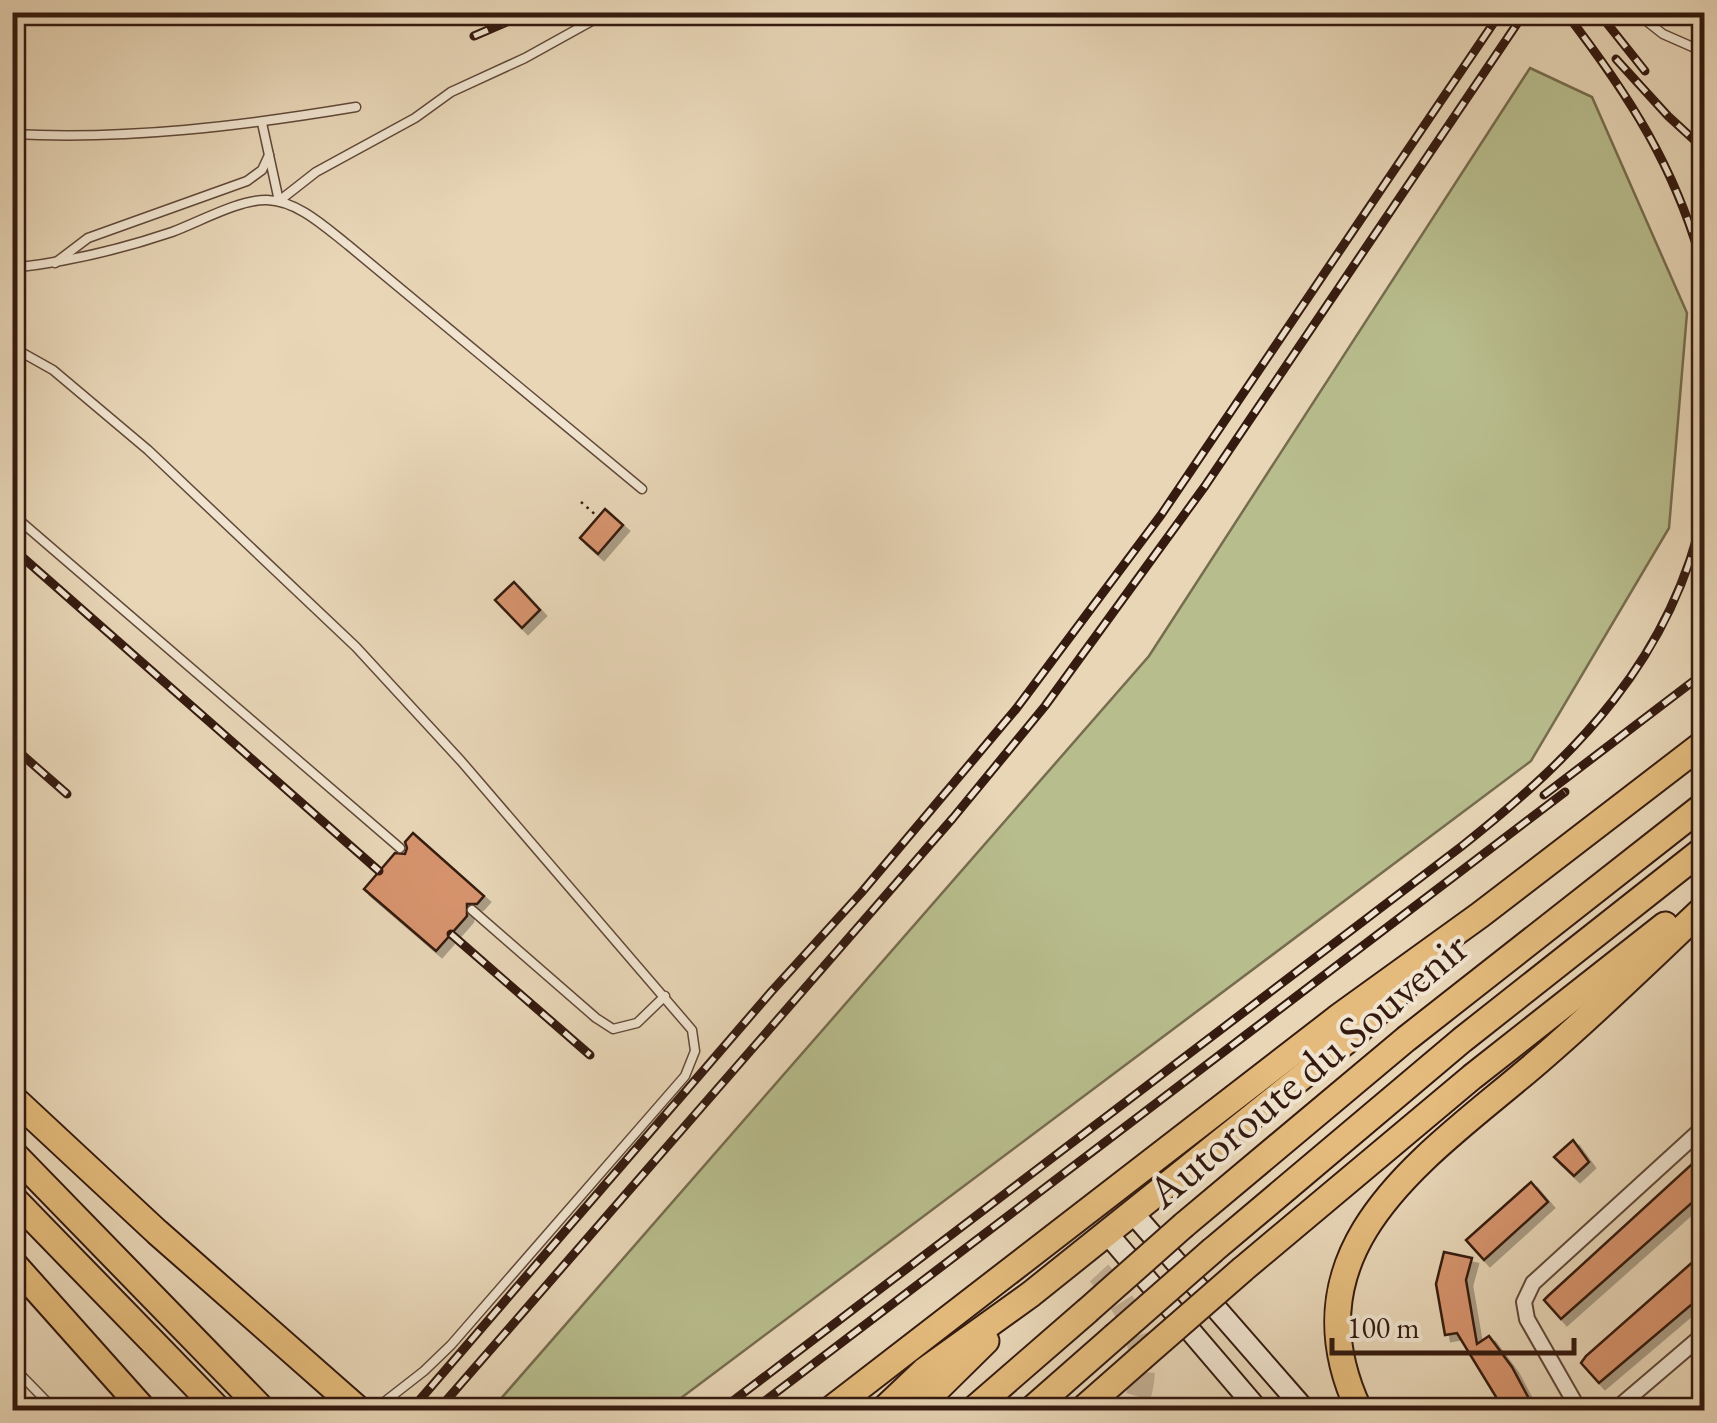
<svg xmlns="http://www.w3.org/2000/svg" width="1717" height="1423" font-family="'EB Garamond',serif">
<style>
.green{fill:#b8bd8d;stroke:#766c4e;stroke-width:2.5}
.building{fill:#d7946e;stroke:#341a0f;stroke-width:2.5;filter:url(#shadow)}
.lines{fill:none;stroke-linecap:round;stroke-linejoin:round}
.motorway-tunnel{stroke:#c4b095;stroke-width:25;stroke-dasharray:25 12;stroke-linecap:butt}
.service-casing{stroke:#614939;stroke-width:11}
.minor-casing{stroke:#614939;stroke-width:18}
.secondary-casing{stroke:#341a0f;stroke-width:24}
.motorway-casing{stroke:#341a0f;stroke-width:29}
.path{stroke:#341a0f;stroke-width:2.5;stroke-dasharray:2.5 5;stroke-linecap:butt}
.service{stroke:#f0e4d0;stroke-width:8}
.minor{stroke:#f0e4d0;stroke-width:14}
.secondary{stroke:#f0e4d0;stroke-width:20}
.motorway{stroke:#e4bb7c;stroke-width:25}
.rail-casing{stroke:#341a0f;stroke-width:9}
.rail{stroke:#f0e4d0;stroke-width:5;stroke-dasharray:15;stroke-linecap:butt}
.motorway-bridge-casing{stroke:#341a0f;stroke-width:29;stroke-linecap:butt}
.motorway-bridge{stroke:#e4bb7c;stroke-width:25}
.labels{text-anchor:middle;stroke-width:8;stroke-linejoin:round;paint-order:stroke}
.street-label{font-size:45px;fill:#341a0f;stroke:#f0e4d0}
</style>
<defs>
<filter id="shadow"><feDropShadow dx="6" dy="6" stdDeviation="0" flood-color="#0004"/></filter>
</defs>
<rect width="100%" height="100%" fill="#e8d6b7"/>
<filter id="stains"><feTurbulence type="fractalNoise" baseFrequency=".002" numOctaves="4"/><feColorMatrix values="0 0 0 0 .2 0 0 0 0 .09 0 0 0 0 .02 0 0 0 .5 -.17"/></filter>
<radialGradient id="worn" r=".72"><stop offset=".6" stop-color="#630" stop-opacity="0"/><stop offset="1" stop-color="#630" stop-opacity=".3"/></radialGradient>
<!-- green -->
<polygon class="green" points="1530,68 1592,97 1687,313 1669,528 1531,761 665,1410 491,1410 1149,656"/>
<!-- building -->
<g class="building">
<polygon points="605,509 623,525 598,554 580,538"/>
<polygon points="514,582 540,610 522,628 495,600"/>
<polygon points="413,833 484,896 477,904 467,904 467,916 436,951 364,889 395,853 405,854 407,848 405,842"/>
<polygon points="1573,1140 1589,1162 1574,1176 1554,1157"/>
<polygon points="1704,1153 1704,1192 1561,1319 1544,1300 1548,1296"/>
<polygon points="1531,1182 1548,1202 1484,1260 1466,1240"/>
<polygon points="1444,1252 1472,1258 1466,1280 1477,1344 1489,1336 1512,1367 1535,1410 1504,1410 1457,1333 1445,1335 1436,1284"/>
<polygon points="1704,1252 1704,1294 1599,1383 1581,1363 1586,1356"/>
</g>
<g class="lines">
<!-- motorway-tunnel -->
<path class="motorway-tunnel" d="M1099,1273c35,38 57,87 34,137"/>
<defs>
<g id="service">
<polyline points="1635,12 1663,34 1704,52"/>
<polyline points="262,123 279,201"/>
<path d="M12,134c117,6 230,-8 344,-27"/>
<polyline points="279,201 316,172 415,118 451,92 525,58 608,12"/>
<polyline points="55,263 88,238 247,181 262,170 269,155"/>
<path d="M12,268c56,-6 107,-18 160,-36 27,-10 68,-33 95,-32 31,1 58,27 81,45l294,244"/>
<polyline points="12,347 53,370 148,450 356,647 461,761 692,1030 695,1051 685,1076 451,1345 424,1371 374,1410"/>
<polyline points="12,514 400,848"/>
<polyline points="472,910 596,1018 613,1029 637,1023 665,996"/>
<polyline points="12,1366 55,1410"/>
</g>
<g id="minor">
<polyline points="1579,1410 1527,1319 1524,1302 1533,1283 1704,1127"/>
<polyline points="1615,1410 1704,1334"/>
<polyline points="1697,1410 1704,1404"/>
</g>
<g id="secondary">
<polyline points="1132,1212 1305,1410"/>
<polyline points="1106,1232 1258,1410"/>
</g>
<g id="motorway">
<polyline points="12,1097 157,1232 359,1410"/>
<polyline points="12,1152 263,1410"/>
<polyline points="12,1197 219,1410"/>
<polyline points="1184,1225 1406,1039 1704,805"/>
<polyline points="1213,1250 1462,1040 1704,849"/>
<polyline points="12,1262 144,1410"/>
<polyline points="1243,1269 1472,1077 1665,925"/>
<polyline points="830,1410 1340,1016 1480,915 1704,743"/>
<polyline points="883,1410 924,1371 1031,1294 1354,1035 1411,981"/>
<polyline points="916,1410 986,1341"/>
<polyline points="973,1410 1087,1311"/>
<polyline points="1031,1410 1114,1337"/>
<polyline points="1082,1410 1141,1358"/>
<path d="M1359,1410c-78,-167 74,-257 182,-351 56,-48 109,-100 163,-151"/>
</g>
</defs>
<!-- service casing -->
<use href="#service" class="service-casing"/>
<!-- minor casing -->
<use href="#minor" class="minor-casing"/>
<!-- secondary casing -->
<use href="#secondary" class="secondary-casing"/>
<!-- motorway casing -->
<use href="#motorway" class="motorway-casing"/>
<!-- path -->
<polyline class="path" points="581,502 598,517"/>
<!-- service -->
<use href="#service" class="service"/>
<!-- minor -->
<use href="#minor" class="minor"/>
<!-- secondary -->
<use href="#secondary" class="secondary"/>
<!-- motorway -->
<use href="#motorway" class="motorway"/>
<defs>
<g id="rail">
<path d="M1565,12c64,83 112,157 139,260"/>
<polyline points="1598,12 1645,71"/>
<polyline points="468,20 491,12"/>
<polyline points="474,36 530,12"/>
<polyline points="1616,59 1668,116 1704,149"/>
<polyline points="12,548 379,871"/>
<polyline points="12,746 67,794"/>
<polyline points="1544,795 1704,673"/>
<polyline points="451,934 590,1055"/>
<polyline points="411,1410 771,992 861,893 1016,709 1161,515 1501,12"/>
<polyline points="438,1410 953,818 1045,706 1205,486 1525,12"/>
<path d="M721,1410l741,-564c116,-92 209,-187 242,-336"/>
<polyline points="753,1410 1565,792"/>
</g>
</defs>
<!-- rail casing -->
<use href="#rail" class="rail-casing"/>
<!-- rail -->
<use href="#rail" class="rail"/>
<defs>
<g id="motorway-bridge">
<polyline points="1087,1311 1184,1225"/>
<polyline points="1114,1337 1213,1250"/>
<polyline points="1141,1358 1243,1269"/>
</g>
</defs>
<!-- motorway-bridge casing -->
<use href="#motorway-bridge" class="motorway-bridge-casing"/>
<!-- motorway-bridge -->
<use href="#motorway-bridge" class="motorway-bridge"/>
</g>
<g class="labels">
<!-- street labels -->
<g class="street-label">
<text transform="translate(1307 1069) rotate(-40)" y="16">Autoroute du Souvenir</text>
</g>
</g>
<!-- margin -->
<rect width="1717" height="1423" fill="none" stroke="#e8d6b7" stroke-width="50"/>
<rect x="15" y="15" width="1687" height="1393" fill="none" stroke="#341a0f" stroke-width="5"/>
<rect x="25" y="25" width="1667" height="1373" fill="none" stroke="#341a0f" stroke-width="2.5"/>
<!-- scale -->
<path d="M1332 1338v15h242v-15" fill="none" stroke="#341a0f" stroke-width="5"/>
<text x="1347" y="1338" font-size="30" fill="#341a0f" stroke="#f0e4d0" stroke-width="8" paint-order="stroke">100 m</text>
<rect width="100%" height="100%" filter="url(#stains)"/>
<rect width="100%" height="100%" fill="url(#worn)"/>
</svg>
